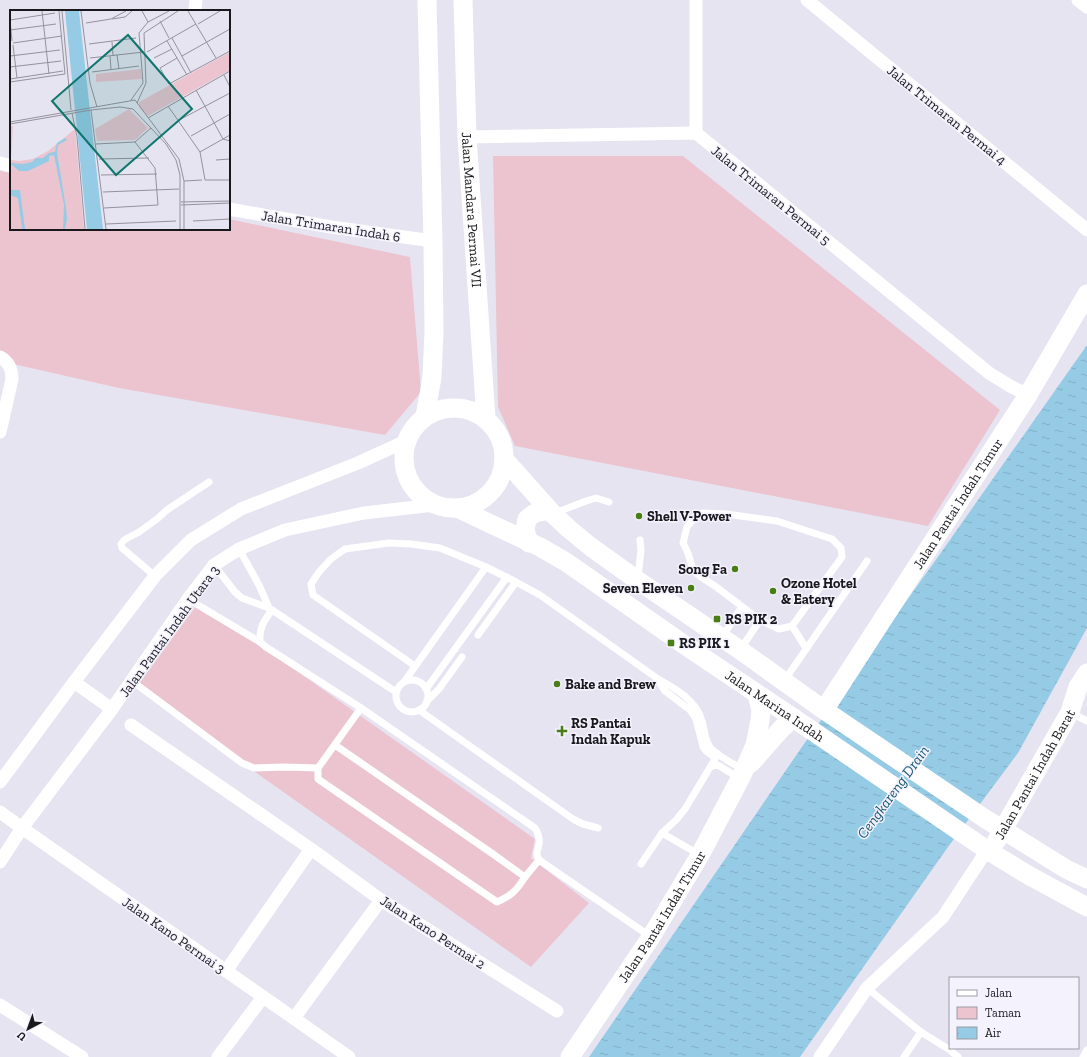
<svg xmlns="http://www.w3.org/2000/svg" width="1087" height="1057" font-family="'Zilla Slab',serif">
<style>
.green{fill:#ebc4d0}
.water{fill:url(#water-ripples)}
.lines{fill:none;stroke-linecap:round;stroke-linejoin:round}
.lane{stroke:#fff;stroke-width:7}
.street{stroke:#fff;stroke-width:13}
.secondary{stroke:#fff;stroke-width:19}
.poi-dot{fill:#487e14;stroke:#f4f2fd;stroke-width:1.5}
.labels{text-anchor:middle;stroke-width:3;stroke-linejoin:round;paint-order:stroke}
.street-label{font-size:14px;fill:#19181d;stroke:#f4f2fd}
.poi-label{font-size:14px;font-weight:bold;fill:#19181d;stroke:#f4f2fd;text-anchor:start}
.water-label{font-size:15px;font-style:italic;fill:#135671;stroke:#f4f2fd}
.inset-road{fill:none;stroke:#95929d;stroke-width:1}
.view{fill:#0f766e;fill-opacity:0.15;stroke:#0f766e;stroke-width:2}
.inset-edge{fill:none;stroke:#19181d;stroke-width:2}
</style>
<defs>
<pattern id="water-ripples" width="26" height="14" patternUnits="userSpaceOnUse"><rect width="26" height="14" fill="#96cbe6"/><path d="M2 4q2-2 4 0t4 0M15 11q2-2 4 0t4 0" fill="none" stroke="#81aec5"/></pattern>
</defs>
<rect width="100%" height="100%" fill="#e7e4f2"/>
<!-- green -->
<g class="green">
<polygon points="493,156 683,156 1000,410 928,526 515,446 498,407"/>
<polygon points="0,171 11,173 11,229 229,229 229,219 410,257 421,392 385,435 119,388 0,361"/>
<polygon points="199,602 535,839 531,858 589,903 531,967 136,688"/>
</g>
<!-- water -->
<polygon class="water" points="1087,345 1087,628 1018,753 948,847 800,1057 589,1057 806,741 940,554"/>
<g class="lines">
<!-- lane -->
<g class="lane">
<polyline points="555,513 586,501 596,498 609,502"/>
<polygon points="702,513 726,514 777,521 832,539 841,548 842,557 792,626 779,629 760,620 715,586 701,577 693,570 688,553 683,543 687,527 693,520"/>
<polyline points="239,549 259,585 269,608"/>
<polyline points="214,565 235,592 242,598 269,608 396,692"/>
<polyline points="155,576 122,548 121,544 124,540 139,532 157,519 167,510 209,482"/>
<polyline points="638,577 641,550 640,540"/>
<polyline points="188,599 260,642"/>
<path d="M272,610c-8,11 -13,17 -12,32l6,5 95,61 174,120c3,5 5,10 4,16 -1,8 -4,8 0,16l112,77"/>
<polyline points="792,626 806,648"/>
<polyline points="478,635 516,582"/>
<polyline points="722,637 742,607"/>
<polyline points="740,650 760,620"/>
<path d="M415,666l-102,-71 -2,-11 8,-12 12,-13 14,-10 44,-6 22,1 29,4 46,19 30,15 24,13 118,84c17,9 39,22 44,42 3,9 2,18 8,26 7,9 24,17 34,23"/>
<polyline points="658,680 665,691 690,710 695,717 697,723 703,747 706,751 714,757"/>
<circle cx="412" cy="696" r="16"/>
<polyline points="132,681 242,763 254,768 284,767 318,768"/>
<polyline points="784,681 867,561"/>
<polyline points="404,682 486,567"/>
<polyline points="426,689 507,577"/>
<polyline points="427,701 439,689 462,657"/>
<polyline points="419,710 573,819 583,824 598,828"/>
<polyline points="1071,713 1087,721"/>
<path d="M335,745l158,109 32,23c-8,13 -14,19 -28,25l-179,-123v-11l43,-60"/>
<polyline points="711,766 718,765 739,778"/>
<polyline points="662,833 700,855"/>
<polyline points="641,864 662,833 676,820 685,809 718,754"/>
<polyline points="525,877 539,860"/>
<polyline points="867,988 921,1032 950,1050 958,1057"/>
<polyline points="904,1057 921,1032"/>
<polyline points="1083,1057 1087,1050"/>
</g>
<!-- street -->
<g class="street">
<polyline points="807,0 1087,230"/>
<polyline points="1078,0 1087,7"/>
<polyline points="195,11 196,0"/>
<polyline points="696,133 696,0"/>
<polyline points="467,137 696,133 989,373 1010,386 1028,395"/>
<polyline points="0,163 11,166"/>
<polyline points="229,209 331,227 433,241"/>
<path d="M0,357c9,5 12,12 12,22l-12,53"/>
<polyline points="74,682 112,709"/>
<polyline points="131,725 311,849 381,900 557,1011"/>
<polyline points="0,782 74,682 155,576 191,540 241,509 358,463 406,441"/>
<polyline points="0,812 22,828 349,1057"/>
<polyline points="0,862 22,828 112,709 188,599 214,565 239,549 285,530 364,513 434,505"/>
<polyline points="226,971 311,849"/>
<polyline points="0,1005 82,1057"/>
<polyline points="294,1018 381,900"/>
<polyline points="218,1057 263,997"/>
<polyline points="820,1057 867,988 943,917 987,850"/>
</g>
<!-- secondary -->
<g class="secondary">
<path id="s1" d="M463,0l4,137 19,282"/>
<circle cx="454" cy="458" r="50"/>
<polyline points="425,417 432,377 434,332 433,241 427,0"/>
<polyline points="504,459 553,514 569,529 591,547 637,580 740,650 824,710 984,818 1066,869 1087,879"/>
<path id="s2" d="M459,509l81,38 26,15 120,84 103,69 198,135 41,25 59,32"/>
<polyline points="529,543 525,530 527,519 535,513 549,510"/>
<path id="s3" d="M824,710l204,-315 59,-101"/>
<polyline points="751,763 782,728 794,718"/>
<path id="s4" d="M997,840l73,-128 8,-25 9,-14"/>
<path id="s5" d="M570,1057l81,-120 49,-82 42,-80 13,-30 5,-24 1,-11 -4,-16"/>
</g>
</g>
<!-- markers -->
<g class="poi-dot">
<circle cx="639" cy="516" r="4"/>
<circle cx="735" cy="569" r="4"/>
<circle cx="691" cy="588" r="4"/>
<circle cx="773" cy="591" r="4"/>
<rect x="713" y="615" width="8" height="8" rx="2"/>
<rect x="667" y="639" width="8" height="8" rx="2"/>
<circle cx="557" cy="684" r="4"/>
<path d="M560 725h4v4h4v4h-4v4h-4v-4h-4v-4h4z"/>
</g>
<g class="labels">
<!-- street labels -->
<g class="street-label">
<text transform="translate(947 115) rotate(39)" y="5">Jalan Trimaran Permai 4</text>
<text transform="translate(771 195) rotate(39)" y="5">Jalan Trimaran Permai 5</text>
<text dy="5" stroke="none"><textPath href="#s1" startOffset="210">Jalan Mandara Permai VII</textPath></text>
<text transform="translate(331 226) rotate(9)" y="5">Jalan Trimaran Indah 6</text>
<text dy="5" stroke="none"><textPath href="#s3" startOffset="246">Jalan Pantai Indah Timur</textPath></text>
<text transform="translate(169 631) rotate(-54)" y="5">Jalan Pantai Indah Utara 3</text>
<text dy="5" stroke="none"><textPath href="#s2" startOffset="373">Jalan Marina Indah</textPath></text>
<text dy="5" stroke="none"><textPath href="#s4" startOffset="76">Jalan Pantai Indah Barat</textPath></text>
<text dy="5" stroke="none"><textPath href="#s5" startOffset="168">Jalan Pantai Indah Timur</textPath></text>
<text transform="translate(433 932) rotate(33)" y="5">Jalan Kano Permai 2</text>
<text transform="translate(174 935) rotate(35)" y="5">Jalan Kano Permai 3</text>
</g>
<!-- poi labels -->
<g class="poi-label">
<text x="647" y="521">Shell V-Power</text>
<text x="727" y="574" text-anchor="end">Song Fa</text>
<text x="781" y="588">Ozone Hotel<tspan x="781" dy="16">&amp; Eatery</tspan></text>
<text x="683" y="593" text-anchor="end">Seven Eleven</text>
<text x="725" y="624">RS PIK 2</text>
<text x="679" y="648">RS PIK 1</text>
<text x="565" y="689">Bake and Brew</text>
<text x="571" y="728">RS Pantai<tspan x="571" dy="16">Indah Kapuk</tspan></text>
</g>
<!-- water labels -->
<g class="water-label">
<text transform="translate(893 792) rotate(-54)" y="5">Cengkareng Drain</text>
</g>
</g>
<!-- overview -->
<g transform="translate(10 10)">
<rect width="220" height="220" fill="#e7e4f2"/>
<path d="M0,116h3l-2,34 8,1 14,-2 15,-8 27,-22 9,100h-74z" fill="#ebc4d0"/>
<path d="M220,42v18l-82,46 -9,-9v-5zM131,59l1,10 -46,3v-8zM119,99l19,19 -13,12 -38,1 -2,-12z" fill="#ebc4d0"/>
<path d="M55,1h14l24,218h-16zM55,128l2,2 -9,5 -1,8 9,55 1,11 -2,10h-2l1,-24 -10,-50 -5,1v5l-21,10h-9l-9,-8 13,1 9,-2 4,-4h7l6,-5 6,-1 2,-9zM0,180h10l5,39h-3l-4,-31 -8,-3z" fill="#96cbe6"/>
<path class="inset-road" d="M32,1l7,63M52,1l9,99M71,1l9,72 7,24M132,1l6,11M178,1l28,47M102,9l13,-2 7,-6M0,10l45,-7M0,10l2,21M150,11l9,17M76,13l25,-4 15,-8M188,14l22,-13M0,20l46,-6M162,28l19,35M157,31l20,34M102,32l1,13M3,33l49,-7M79,34l47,-6M3,35l4,33M137,42l49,-28M107,45l2,14M0,46l50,-6M100,46l1,13M172,46l48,-27M80,48l54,-6M144,48l18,-9M167,48l-17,10 9,16 61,-33M0,57l51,-6M82,62l47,-6M214,65l6,12M0,69l53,-8M0,72l55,-8 -6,-63M186,80l27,49 7,2M121,90l12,-17 -4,-50 9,-11 21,-11M127,93l9,-20 -2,-50 34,-22M158,96l32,46 5,28h25M81,100l15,119M62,103l5,24 8,92M138,108l82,-47M171,109l49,-26M0,112l125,-22 44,59 5,22v48M0,114l81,-14 29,-3 13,2 33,35 10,16 4,15v54M181,126l39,-22M86,134l39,-2 16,-14M190,142l30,-17M89,149l50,-1M206,150l14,-1M91,165l56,-1M174,171l18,-1M93,182l76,-3M171,192l49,-1M171,195l49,-2M94,198l54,-3 -3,-37 -20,-26M183,211l37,-2M96,214l70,-3"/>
<path class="view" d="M118,25l64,74 -76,66 -64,-74z"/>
<rect width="220" height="220" class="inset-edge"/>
</g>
<!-- legend -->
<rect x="949" y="977" width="130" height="72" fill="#f4f2fd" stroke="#9c9ba3"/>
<rect x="957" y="990" width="20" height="6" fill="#ffffff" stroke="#9c9ba3"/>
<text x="985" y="997" font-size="12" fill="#19181d">Jalan</text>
<rect x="957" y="1007" width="20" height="12" fill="#ebc4d0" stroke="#9c9ba3"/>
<text x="985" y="1017" font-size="12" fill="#19181d">Taman</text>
<rect x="957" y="1027" width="20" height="12" fill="url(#water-ripples)" stroke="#9c9ba3"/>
<text x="985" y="1037" font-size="12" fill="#19181d">Air</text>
<!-- north arrow -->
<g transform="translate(28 1029) rotate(221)" stroke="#f4f2fd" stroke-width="3" paint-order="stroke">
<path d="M0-3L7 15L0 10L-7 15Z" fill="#19181d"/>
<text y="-6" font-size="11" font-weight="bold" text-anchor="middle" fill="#19181d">U</text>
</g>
</svg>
